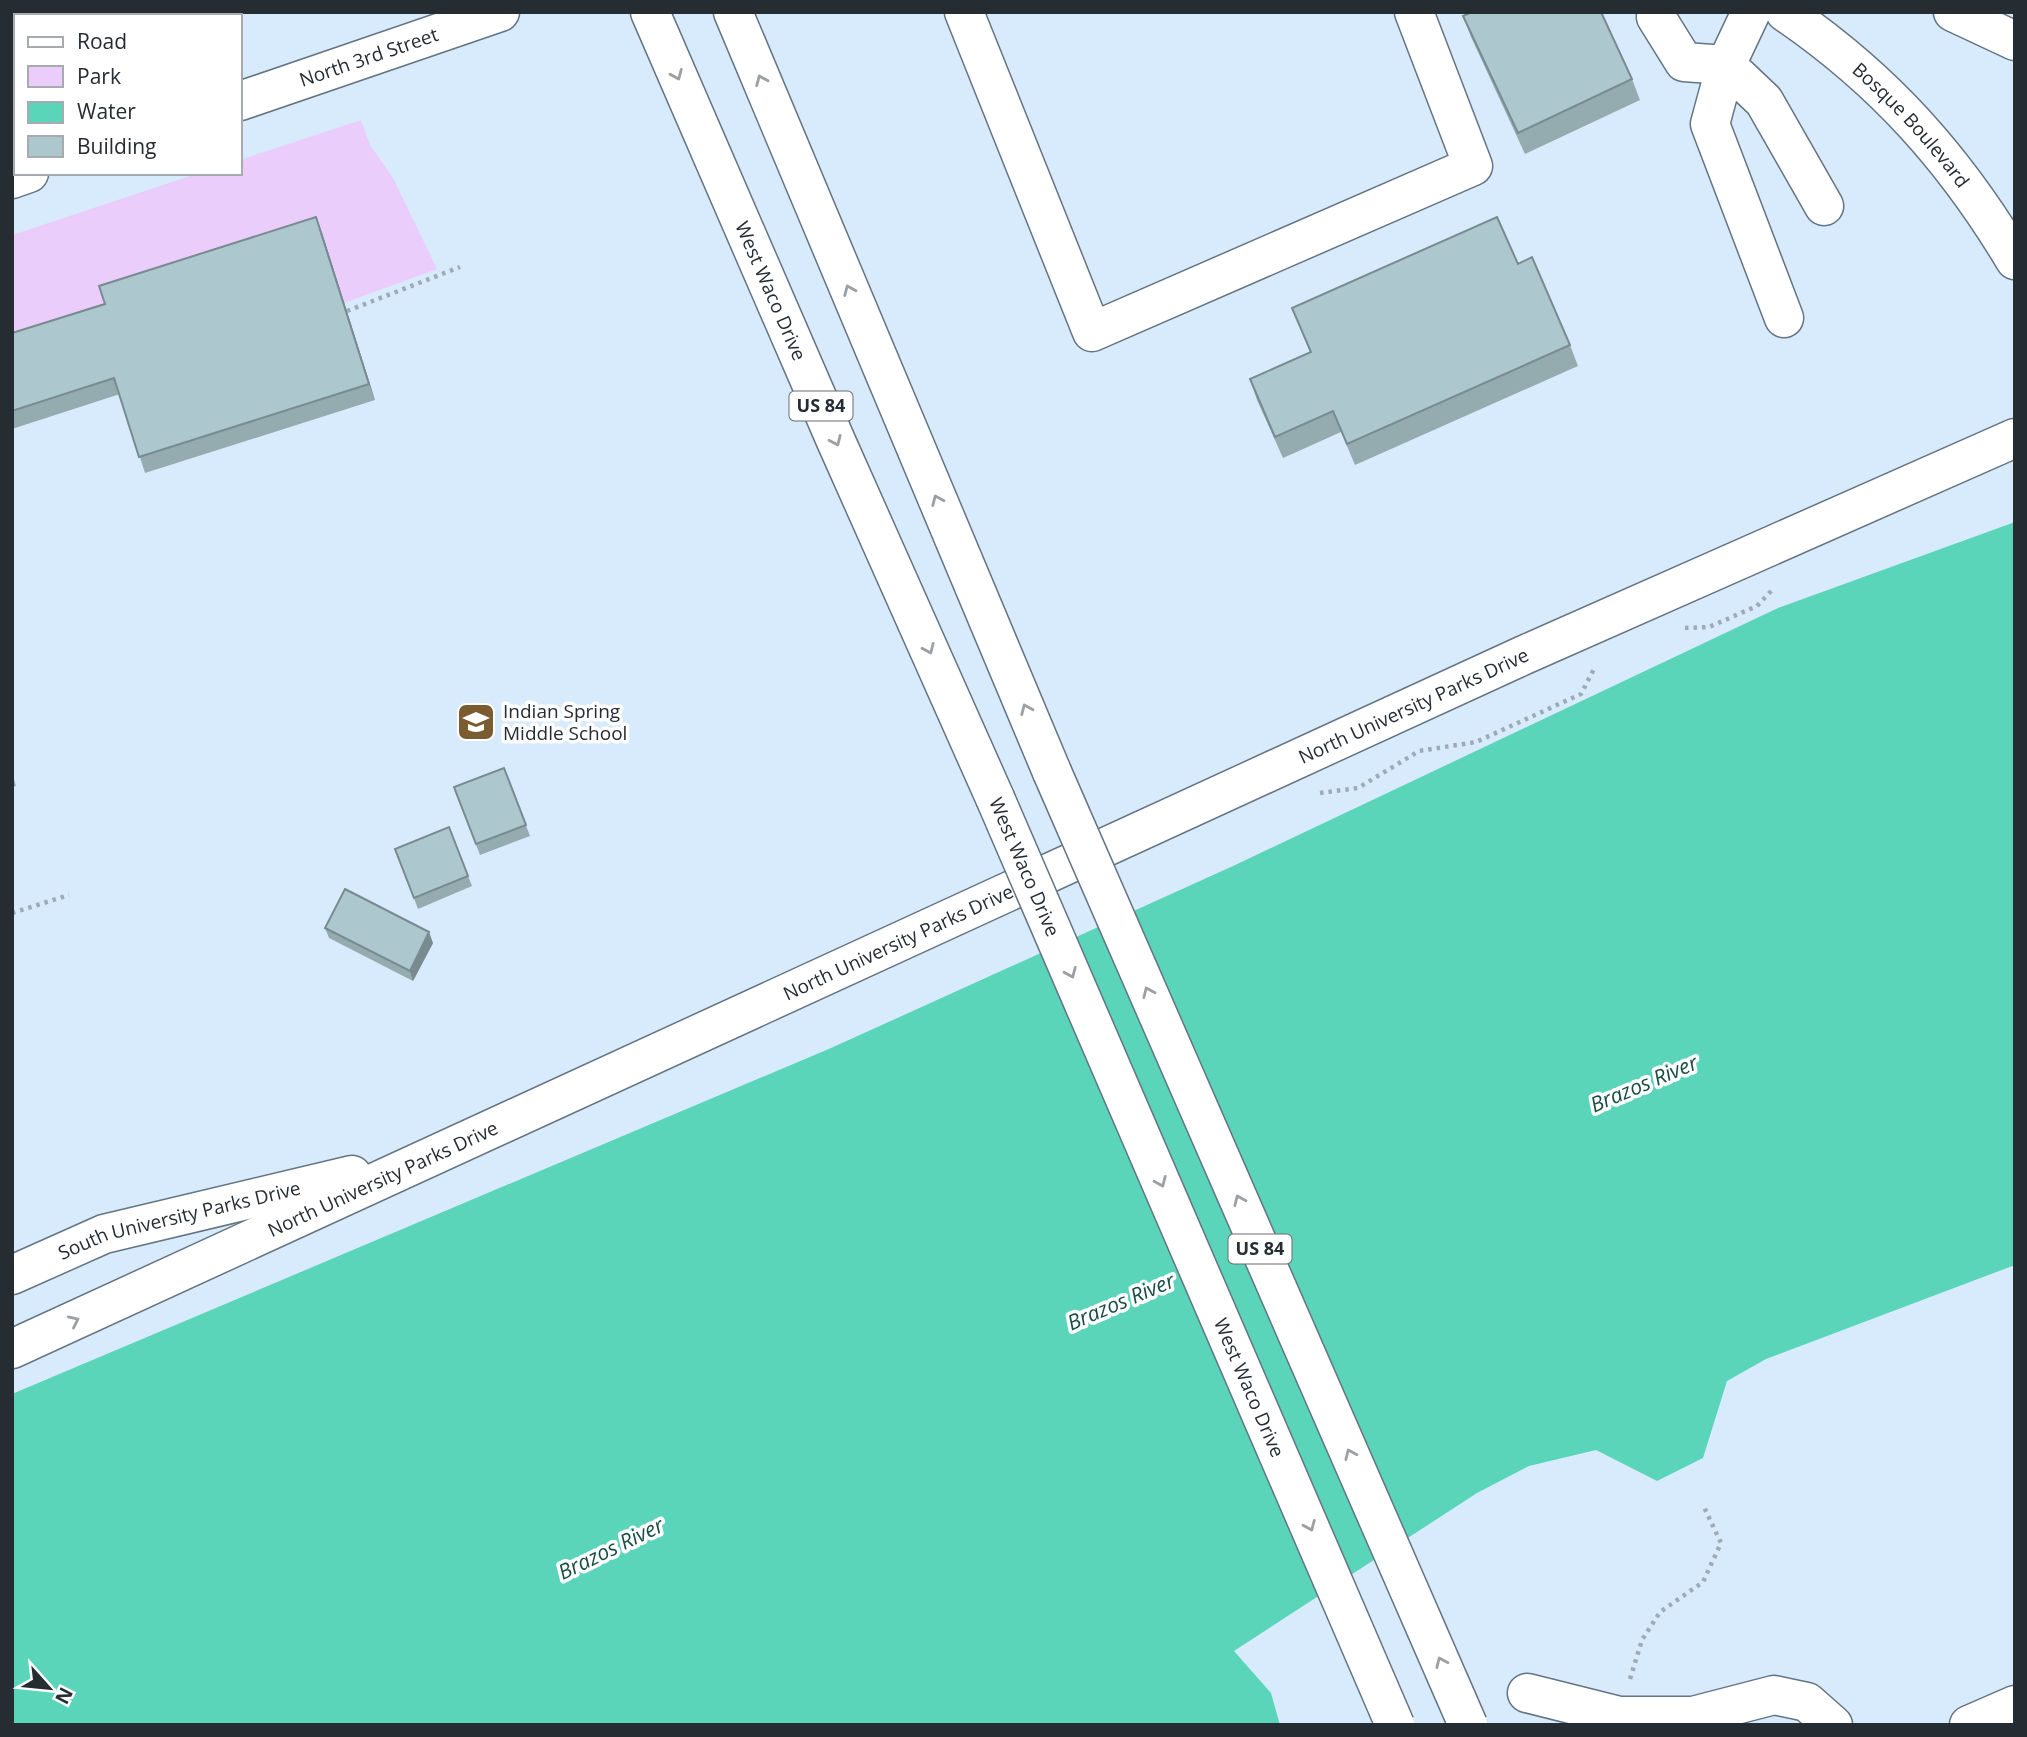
<svg xmlns="http://www.w3.org/2000/svg" width="2027" height="1737" font-family="'Open Sans',sans-serif">
<style>
.green{fill:#eacdfb}
.water{fill:#5ad5ba}
.lines{fill:none;stroke-linecap:round;stroke-linejoin:round}
.minor-casing{stroke:#637483;stroke-width:41}
.major-casing{stroke:#637483;stroke-width:41}
.path{stroke:#9cabb8;stroke-width:4.5;stroke-dasharray:3.5 5;stroke-linecap:butt}
.minor{stroke:#fff;stroke-width:38}
.major{stroke:#fff;stroke-width:38}
.major-bridge-casing{stroke:#637483;stroke-width:41;stroke-linecap:butt}
.major-bridge{stroke:#fff;stroke-width:38}
.wall{fill:#94abb0}
.shaded-wall{fill:#788b90}
.building{fill:#acc7cd;stroke:#788b90;stroke-width:2}
.oneway{stroke:#9da0a3}
.labels{text-anchor:middle;stroke-width:7;stroke-linejoin:round;paint-order:stroke}
.shield{fill:#fff;stroke:#666b70;stroke-width:2}
.shield-label{font-size:18px;font-weight:bold;fill:#252c32}
.street-label{font-size:19px;fill:#252c32;stroke:#fff}
.poi-label{font-size:19px;fill:#252c32;stroke:#fff;text-anchor:start}
.water-label{font-size:21px;font-style:italic;fill:#184d42;stroke:#fff}
</style>
<rect width="100%" height="100%" fill="#d8ebfc"/>
<!-- green -->
<polygon class="green" points="361,120 370,145 393,178 437,269 344,303 110,320 12,351 12,235 199,173 240,173 240,160"/>
<!-- water -->
<polygon class="water" points="2015,522 2015,1265 1766,1359 1727,1381 1703,1458 1657,1481 1596,1450 1529,1466 1477,1493 1234,1651 1271,1693 1280,1725 12,1725 12,1394 831,1048 1233,866 1778,608"/>
<g class="lines">
<defs>
<g id="minor">
<polyline points="40,12 41,16"/>
<polyline points="964,12 1092,332 1473,166 1414,12"/>
<polyline points="1751,12 1726,65 1710,124 1784,318"/>
<path id="s1" d="M1785,12c98,67 169,146 230,248"/>
<polyline points="1953,12 2015,41"/>
<polyline points="1656,17 1684,62 1726,65 1764,101 1824,206"/>
<path id="s2" d="M240,101l260,-89"/>
<polyline points="12,179 29,173"/>
<path id="s3" d="M12,1275l92,-41 248,-59"/>
<path id="s4" d="M12,1349l1512,-694 491,-217"/>
<polyline points="1527,1693 1619,1716 1693,1716 1774,1695 1807,1702 1833,1725"/>
</g>
<g id="major">
<path id="s5" d="M650,12l186,429 159,357"/>
<polyline points="733,12 1052,772"/>
<polyline points="1969,1725 2015,1705"/>
</g>
</defs>
<!-- minor casing -->
<use href="#minor" class="minor-casing"/>
<!-- major casing -->
<use href="#major" class="major-casing"/>
<!-- path -->
<g class="path">
<polyline points="347,311 460,267"/>
<polyline points="1685,628 1709,627 1757,606 1773,589"/>
<polyline points="1320,793 1358,788 1419,751 1476,742 1581,694 1595,667"/>
<polyline points="12,913 69,895"/>
<polyline points="1630,1679 1642,1640 1660,1612 1703,1582 1721,1543 1704,1507"/>
</g>
<!-- minor -->
<use href="#minor" class="minor"/>
<!-- major -->
<use href="#major" class="major"/>
<defs>
<g id="major-bridge">
<polyline points="1052,772 1468,1725"/>
<path id="s6" d="M995,798l400,927"/>
</g>
</defs>
<!-- major-bridge casing -->
<use href="#major-bridge" class="major-bridge-casing"/>
<!-- major-bridge -->
<use href="#major-bridge" class="major-bridge"/>
</g>
<!-- wall -->
<g class="wall">
<polygon points="1463,16 1632,79 1640,100 1525,154 1471,37"/>
<polygon points="322,233 375,400 145,473 120,394 12,429 12,333"/>
<polygon points="1518,264 1570,345 1578,366 1355,465 1341,432 1283,458 1257,400 1250,379 1310,352 1292,308"/>
<polygon points="504,768 530,836 480,855 454,787"/>
<polygon points="12,773 16,786 12,787"/>
<polygon points="449,827 472,886 418,909 395,849"/>
<polygon points="325,928 433,943 413,981 329,938"/>
</g>
<!-- shaded-wall -->
<g class="shaded-wall">
<polygon points="316,217 322,233 375,400 369,384"/>
<polygon points="429,932 433,943 413,981 410,971"/>
</g>
<!-- building -->
<g class="building">
<polygon points="1472,12 1601,12 1632,79 1518,133 1463,16"/>
<polygon points="316,217 369,384 139,457 114,378 12,411 12,333 105,304 99,286"/>
<polygon points="1497,217 1518,264 1532,257 1570,345 1347,444 1333,411 1275,437 1250,379 1311,352 1292,308"/>
<polygon points="504,768 526,825 476,844 454,787"/>
<polygon points="449,827 468,876 414,898 395,849"/>
<polygon points="345,889 429,932 410,971 325,928"/>
</g>
<!-- one-way arrows -->
<defs><path id="oneway-chevron" d="M-2-3.5L2.5 0L-2 3.5" fill="none" stroke-width="1.6" stroke-linecap="round" stroke-linejoin="round" transform="scale(1.75)"/></defs>
<g class="oneway">
<use href="#oneway-chevron" transform="translate(677 75) rotate(67)"/>
<use href="#oneway-chevron" transform="translate(761 80) rotate(-113)"/>
<use href="#oneway-chevron" transform="translate(849 290) rotate(-113)"/>
<use href="#oneway-chevron" transform="translate(836 441) rotate(66)"/>
<use href="#oneway-chevron" transform="translate(937 500) rotate(-113)"/>
<use href="#oneway-chevron" transform="translate(929 649) rotate(66)"/>
<use href="#oneway-chevron" transform="translate(1026 709) rotate(-113)"/>
<use href="#oneway-chevron" transform="translate(1071 973) rotate(67)"/>
<use href="#oneway-chevron" transform="translate(1148 992) rotate(-114)"/>
<use href="#oneway-chevron" transform="translate(1161 1182) rotate(67)"/>
<use href="#oneway-chevron" transform="translate(1239 1200) rotate(-114)"/>
<use href="#oneway-chevron" transform="translate(74 1321) rotate(-25)"/>
<use href="#oneway-chevron" transform="translate(1350 1454) rotate(-114)"/>
<use href="#oneway-chevron" transform="translate(1310 1526) rotate(67)"/>
<use href="#oneway-chevron" transform="translate(1441 1662) rotate(-114)"/>
</g>
<!-- icons -->
<defs>
<symbol id="school-square" viewBox="-11 -11 22 22"><rect x="-9" y="-9" width="18" height="18" rx="4" fill="#7b5c31" stroke="#fff"/><path d="M0-5L7-2L0 1L-7-2ZM-4 1L0 2.5L4 1V4Q0 6-4 4Z" fill="#fff"/></symbol>
</defs>
<g fill-rule="evenodd">
<use href="#school-square" x="454" y="700" width="44" height="44"/>
</g>
<g class="labels">
<!-- shield labels -->
<g class="shield">
<rect x="789.5" y="391.5" width="63" height="29" rx="5"/>
<rect x="1228.5" y="1234.5" width="63" height="29" rx="5"/>
</g>
<g class="shield-label">
<text x="821" y="412">US 84</text>
<text x="1260" y="1255">US 84</text>
</g>
<!-- street labels -->
<g class="street-label">
<text dy="7" stroke="none"><textPath href="#s2" startOffset="136">North 3rd Street</textPath></text>
<text dy="7" stroke="none"><textPath href="#s1" startOffset="170">Bosque Boulevard</textPath></text>
<text dy="7" stroke="none"><textPath href="#s5" startOffset="304">West Waco Drive</textPath></text>
<text dy="7" stroke="none"><textPath href="#s4" startOffset="1542">North University Parks Drive</textPath></text>
<text dy="7" stroke="none"><textPath href="#s6" startOffset="75">West Waco Drive</textPath></text>
<text dy="7" stroke="none"><textPath href="#s4" startOffset="975">North University Parks Drive</textPath></text>
<text dy="7" stroke="none"><textPath href="#s4" startOffset="408">North University Parks Drive</textPath></text>
<text dy="7" stroke="none"><textPath href="#s3" startOffset="177">South University Parks Drive</textPath></text>
<text dy="7" stroke="none"><textPath href="#s6" startOffset="642">West Waco Drive</textPath></text>
</g>
<!-- poi labels -->
<g class="poi-label">
<text x="503" y="718">Indian Spring<tspan x="503" dy="22">Middle School</tspan></text>
</g>
<!-- water labels -->
<g class="water-label">
<text transform="translate(1644 1084) rotate(-23)" y="7">Brazos River</text>
<text transform="translate(1121 1302) rotate(-23)" y="7">Brazos River</text>
<text transform="translate(611 1549) rotate(-26)" y="7">Brazos River</text>
</g>
</g>
<!-- border -->
<rect width="2027" height="1737" fill="none" stroke="#252c32" stroke-width="28"/>
<!-- legend -->
<rect x="14" y="14" width="228" height="161" fill="#ffffff" stroke="#a8abad" stroke-width="2"/>
<rect x="28" y="37" width="35" height="10" fill="#ffffff" stroke="#a8abad" stroke-width="2"/>
<text x="77" y="49" font-size="21" fill="#252c32">Road</text>
<rect x="28" y="66" width="35" height="21" fill="#eacdfb" stroke="#a8abad" stroke-width="2"/>
<text x="77" y="84" font-size="21" fill="#252c32">Park</text>
<rect x="28" y="102" width="35" height="21" fill="#5ad5ba" stroke="#a8abad" stroke-width="2"/>
<text x="77" y="119" font-size="21" fill="#252c32">Water</text>
<rect x="28" y="136" width="35" height="21" fill="#acc7cd" stroke="#a8abad" stroke-width="2"/>
<text x="77" y="154" font-size="21" fill="#252c32">Building</text>
<!-- north arrow -->
<g transform="translate(49 1688) rotate(117)" stroke="#ffffff" stroke-width="5" paint-order="stroke">
<path d="M0-5L12 26L0 18L-12 26Z" fill="#252c32"/>
<text y="-10" font-size="19" font-weight="bold" text-anchor="middle" fill="#252c32">N</text>
</g>
</svg>
